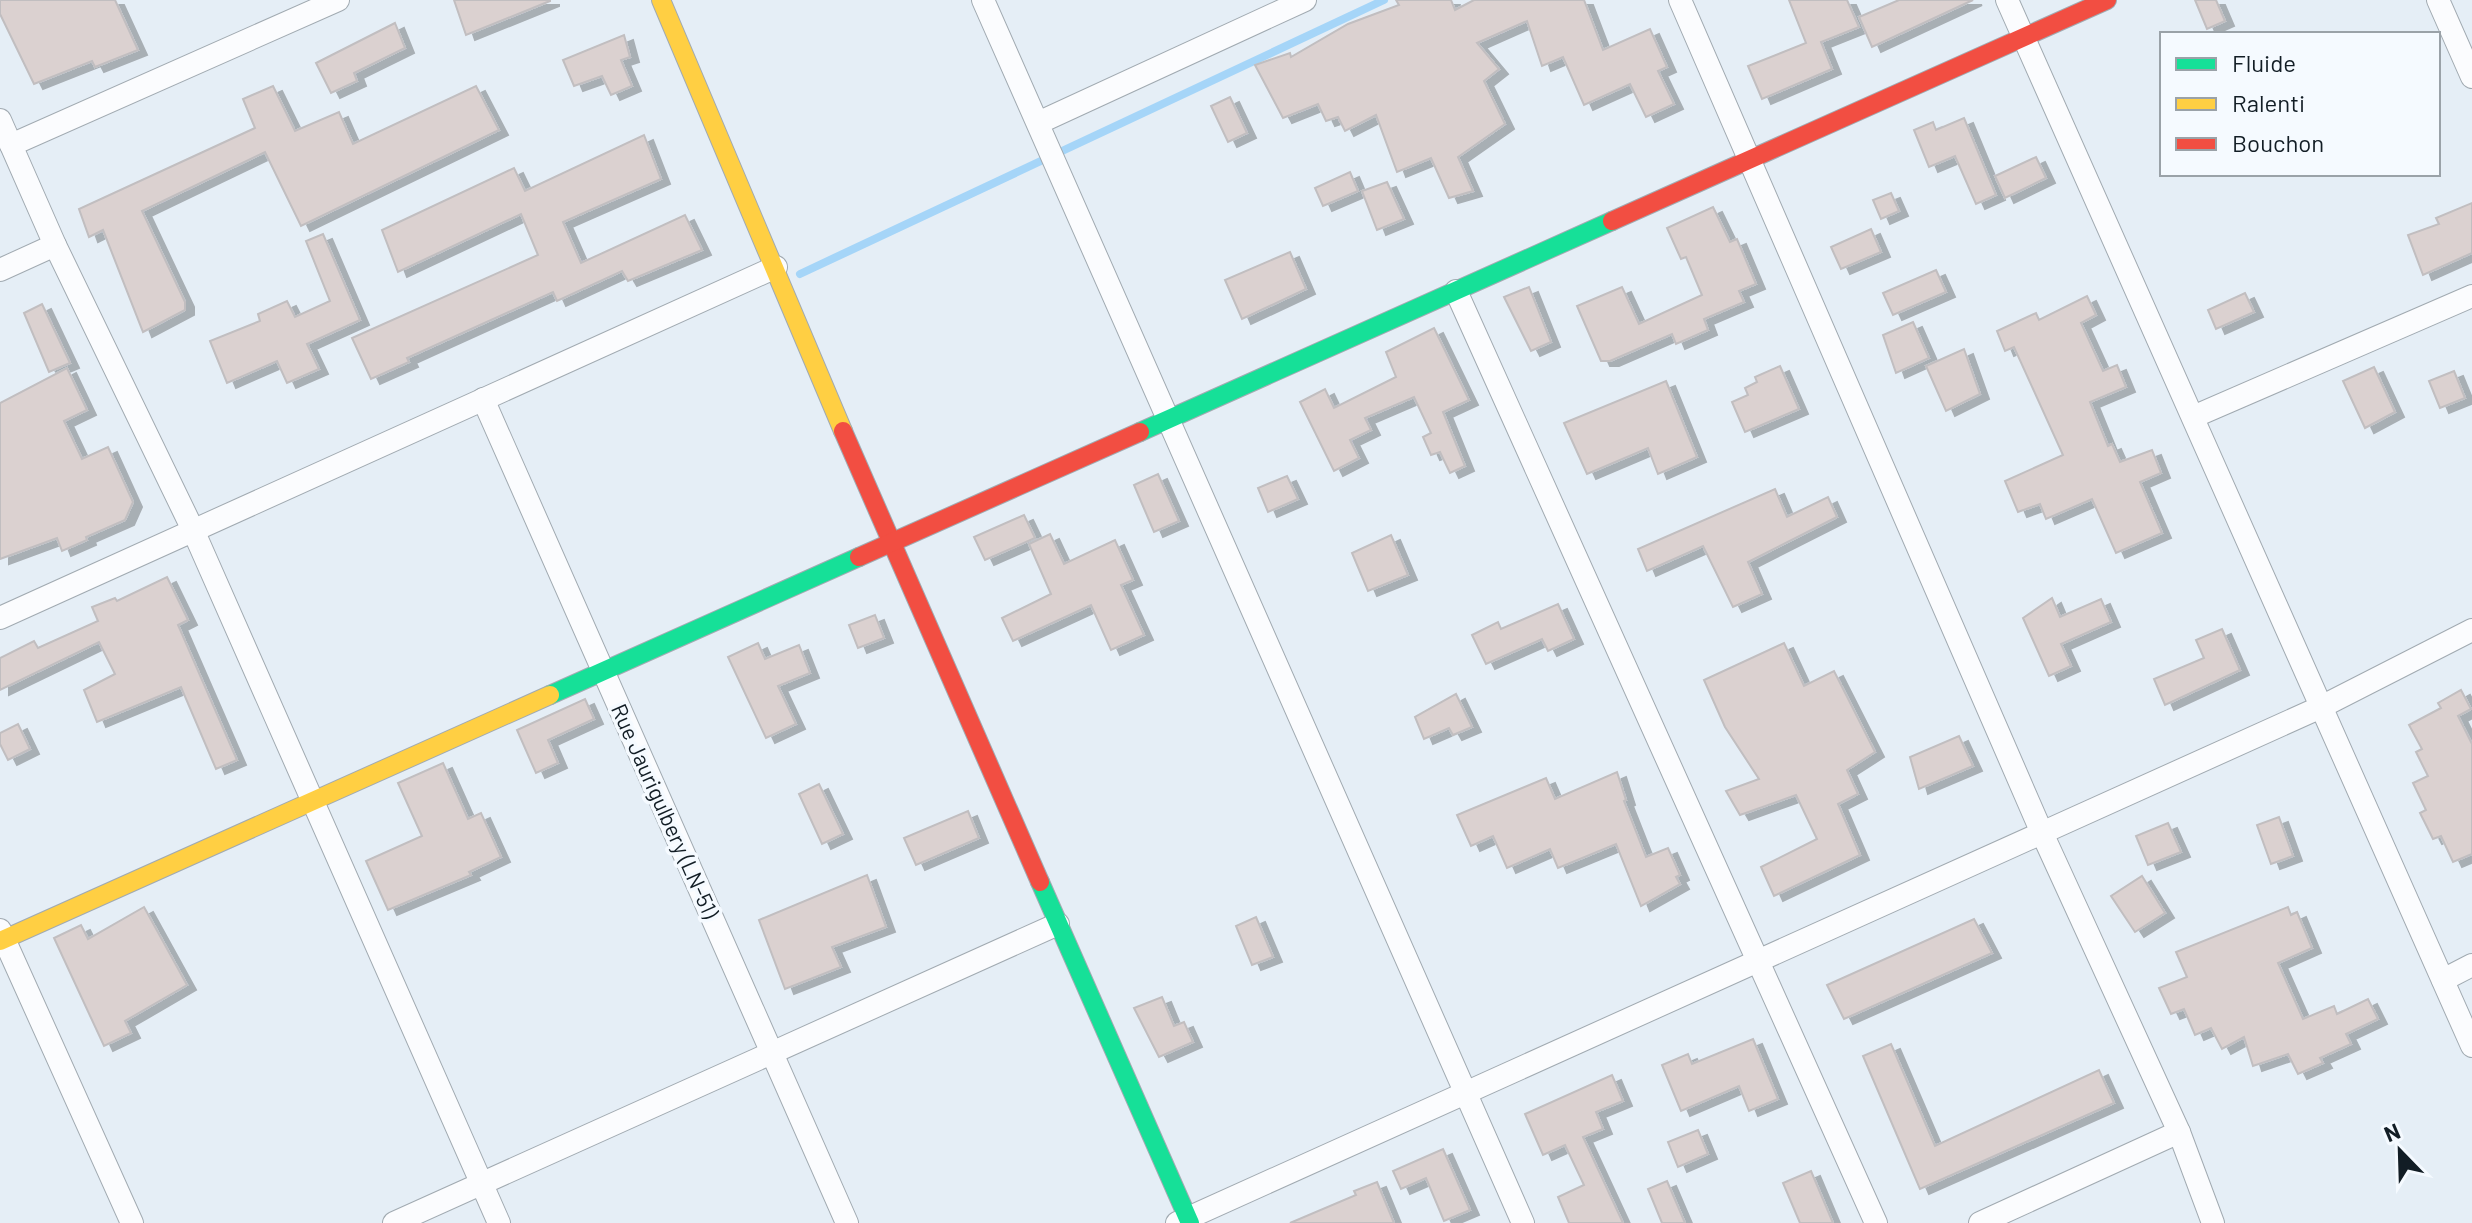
<svg xmlns="http://www.w3.org/2000/svg" width="2472" height="1223" viewBox="0 0 2472 1223" font-family="Barlow,sans-serif">
  <style>
    .lines { fill: none; stroke-linecap: round; stroke-linejoin: round }
    .stream { stroke: #a5d5f8; stroke-width: 8 }
    .building { fill: #dbd1d0; stroke: #c1bec0; stroke-width: 2; filter: url(#shadow) }
    .street-casing { stroke: #a1aab1; stroke-width: 24 }
    .fast-casing { stroke: #a1aab1; stroke-width: 20 }
    .slow-casing { stroke: #a1aab1; stroke-width: 20 }
    .jam-casing { stroke: #a1aab1; stroke-width: 20 }
    .street { stroke: #fbfcfe; stroke-width: 22 }
    .fast { stroke: #16e098; stroke-width: 18 }
    .slow { stroke: #ffcf43; stroke-width: 18 }
    .jam { stroke: #f24e42; stroke-width: 18 }
    .labels { text-anchor: middle; stroke-width: 7; stroke-linejoin: round; paint-order: stroke }
    .street-label { font-size: 22px; fill: #121d25; stroke: #f5faff }
  </style>
  <defs>
    <filter id="shadow"><feDropShadow dx="9" dy="5" stdDeviation="0" flood-color="#0004"/></filter>
  </defs>
  <rect width="100%" height="100%" fill="#e5eef6"/>
  <g class="lines">
    <!-- stream -->
    <path class="stream" d="M800,274l584,-274"/>
  </g>
  <!-- building -->
  <g class="building">
    <path d="M0,0h115l23,50 -43,17 -3,-6 -58,23 -34,-70z"/>
    <path d="M454,0h96v1l-84,34z"/>
    <path d="M1396,0h55l4,10 19,-10h110l19,50 47,-21 17,38 -9,4 16,33 -28,13 -16,-33 -46,21 -21,-48 -21,9 -15,-45 -50,22 22,26 -15,12 21,43 -47,33 15,34 -24,7 -18,-40 -34,14 -21,-57 -31,16 -7,-14 -12,4 -8,-17 -35,14 -28,-53 35,-12 1,4 57,-33 51,-19z"/>
    <path d="M1789,0h58l12,27 -38,15 11,27 -70,30 -14,-33 58,-23z"/>
    <path d="M1899,0h74l-101,47 -13,-30z"/>
    <path d="M2195,0h21l9,21 -18,8z"/>
    <path d="M395,23l10,25 -51,25 3,8 -26,12 -15,-30z"/>
    <path d="M624,35l6,22 -9,3 11,26 -21,9 -9,-19 -28,10 -11,-26z"/>
    <path d="M273,86l22,45 44,-19 14,32 123,-58 23,44 -198,96 -36,-74 -123,59 43,91v8l-42,22 -40,-102 -14,7 -10,-28 176,-81 -12,-29z"/>
    <path d="M1230,97l17,36 -19,9 -17,-36z"/>
    <path d="M1964,118l32,77 -20,9 -21,-48 -26,11 -15,-37 19,-8 3,8z"/>
    <path d="M644,135l17,44 -98,43 18,41 104,-48 17,35 -74,31 -6,-10 -65,30 -4,-9 -146,66 2,4 -38,17 -19,-41 186,-83 -17,-41 -123,58 -16,-42 132,-62 11,23z"/>
    <path d="M2036,157l10,21 -41,20 -10,-22z"/>
    <path d="M1350,172l8,19 -35,15 -8,-18z"/>
    <path d="M1387,182l17,37 -27,11 -15,-39z"/>
    <path d="M1891,193l8,18 -18,8 -8,-19z"/>
    <path d="M2472,203v50l-49,22 -15,-40 31,-11 -3,-6z"/>
    <path d="M1713,207l17,35 7,-3 19,45 -17,7 5,11 -40,17 4,11 -32,14 -4,-10 -62,27h-9l-24,-55 45,-19 17,37 63,-29 -16,-38 -5,2 -14,-31z"/>
    <path d="M1871,229l10,23 -40,17 -10,-22z"/>
    <path d="M323,234l37,86 -53,24 12,25 -32,14 -10,-22 -50,22 -17,-42 50,-20 -2,-7 29,-13 8,16 35,-16 -24,-60z"/>
    <path d="M1290,252l16,37 -64,30 -17,-39z"/>
    <path d="M1936,270l10,22 -53,23 -10,-22z"/>
    <path d="M1529,287l22,55 -20,9 -27,-54z"/>
    <path d="M2245,293l9,19 -38,17 -8,-19z"/>
    <path d="M2087,296l9,19 -15,8 22,48 14,-6 9,22 -36,15 18,44 4,-2 8,18 32,-12 9,23 -21,9 22,51 -46,20 -24,-54 -46,20 -6,-15 -22,8 -13,-31 58,-26 -49,-108 -9,4 -8,-20 39,-18 3,7z"/>
    <path d="M42,304l28,59 -21,9 -25,-59z"/>
    <path d="M1913,322l16,36 -33,15 -13,-38z"/>
    <path d="M1434,328l35,72 -26,12 22,54 -15,7 -10,-21 -9,3 -8,-18 8,-4 -17,-36 -49,21 6,12 -21,10 9,18 -25,13 -34,-69 25,-13 9,19 62,-31 -10,-25z"/>
    <path d="M1964,349l16,45 -34,17 -20,-45z"/>
    <path d="M1780,366l19,43 -54,23 -13,-30 16,-7 -3,-7 12,-6 -2,-5z"/>
    <path d="M2374,367l21,45 -30,16 -22,-47z"/>
    <path d="M67,368l20,42 -23,11 18,38 26,-12 25,55 -8,18 -39,17 1,3 -25,11 -5,-13 -57,21v-156z"/>
    <path d="M2454,371l11,27 -25,10 -11,-27z"/>
    <path d="M1666,381l31,76 -39,17 -10,-26 -61,26 -23,-51z"/>
    <path d="M1158,474l21,47 -25,11 -20,-47z"/>
    <path d="M1287,476l11,23 -30,13 -10,-24z"/>
    <path d="M1775,489l12,28 41,-20 9,20 -89,45 14,32 -29,13 -30,-61 -56,25 -9,-22z"/>
    <path d="M1024,515l11,23 -50,22 -11,-23z"/>
    <path d="M1050,534l14,30 51,-24 18,40 -12,5 23,50 -33,15 -20,-45 -78,36 -11,-23 49,-24 -22,-50z"/>
    <path d="M1391,535l17,40 -40,16 -16,-38z"/>
    <path d="M167,577l21,43 -10,5 59,135 -21,9 -35,-82 -84,35 -13,-32 31,-16 -16,-32 -99,48v-32l34,-17 4,7 60,-27 -6,-14 23,-9 2,3z"/>
    <path d="M2052,598l8,19 41,-18 10,23 -50,22 10,22 -22,10 -26,-58z"/>
    <path d="M1558,604l16,35 -26,12 -6,-12 -56,25 -14,-29 26,-13 3,7z"/>
    <path d="M875,615l9,23 -26,10 -9,-23z"/>
    <path d="M2222,629l18,41 -75,35 -11,-26 50,-21 -8,-18z"/>
    <path d="M758,643l7,16 34,-14 11,28 -32,13 18,38 -30,14 -38,-81z"/>
    <path d="M1784,643l20,43 30,-15 41,81 -28,18 11,24 -20,10 22,51 -86,41 -13,-29 56,-28 -21,-44 -56,20 -14,-24 33,-12 -34,-52 -21,-47z"/>
    <path d="M2461,690l10,19 -13,7 14,28v110l-19,8 -12,-26 -8,3 -13,-26 6,-3 -13,-27 15,-7 -12,-24 6,-3 -13,-24 32,-17 -3,-5z"/>
    <path d="M1456,694l16,33 -19,8 -4,-7 -25,11 -9,-22z"/>
    <path d="M585,699l9,20 -46,21 10,23 -22,10 -19,-43z"/>
    <path d="M18,724l12,25 -22,11 -8,-16v-11z"/>
    <path d="M1959,736l14,30 -54,23 -9,-32z"/>
    <path d="M443,763l25,56 13,-6 20,44 -32,15 2,3 -83,35 -22,-49 56,-25 -24,-53z"/>
    <path d="M1617,772l9,28 -2,1 22,56 22,-9 12,27 -4,2 4,7 -39,22 -25,-62 -58,24 -8,-19 -43,19 -14,-32 -22,10 -14,-31 89,-37 9,21z"/>
    <path d="M819,784l24,50 -21,10 -23,-50z"/>
    <path d="M968,811l11,27 -63,27 -12,-27z"/>
    <path d="M2279,817l14,39 -22,8 -14,-39z"/>
    <path d="M2168,823l13,29 -33,13 -12,-29z"/>
    <path d="M867,875l19,52 -54,20 9,20 -56,22 -26,-69z"/>
    <path d="M2142,876l23,37 -30,19 -24,-36z"/>
    <path d="M144,907l43,78 -62,36 6,12 -27,13 -50,-108 27,-13 7,14z"/>
    <path d="M2288,907l3,8 6,-3 15,36 -34,15 25,56 31,-13 3,8 31,-15 10,20 -32,15 5,10 -31,14 3,5 -25,11 -10,-20 -35,12 -9,-29 -22,12 -11,-21 -16,7 -11,-26 -13,5 -12,-26 28,-11 -11,-25z"/>
    <path d="M1256,917l17,40 -21,8 -16,-39z"/>
    <path d="M1974,919l18,34 -148,66 -17,-34z"/>
    <path d="M1162,997l12,29 10,-4 9,20 -34,15 -25,-49z"/>
    <path d="M1753,1039l25,60 -29,12 -10,-25 -58,25 -19,-46 26,-11 4,10z"/>
    <path d="M1891,1044l44,102 164,-76 15,33 -194,86 -57,-133z"/>
    <path d="M1612,1075l11,26 -27,11 7,17 -20,8 40,86h-54l-11,-26 26,-12 -19,-40 -22,10 -18,-41z"/>
    <path d="M1698,1130l10,24 -30,13 -10,-25z"/>
    <path d="M1443,1149l27,61 -26,11 -18,-43 -25,11 -8,-18z"/>
    <path d="M1811,1171l22,52h-33l-17,-40z"/>
    <path d="M1667,1181l18,42h-23l-14,-34z"/>
    <path d="M1377,1182l17,41h-104l66,-28 -2,-4z"/>
  </g>
  <g class="lines">
    <defs>
      <g id="street">
        <path d="M983,0l540,1223"/>
        <path d="M1680,0l362,833 137,299 34,91"/>
        <path d="M2007,0l465,1046"/>
        <path d="M2438,0l34,77"/>
        <path d="M0,120l55,125 138,285 306,693"/>
        <path d="M1038,123l267,-123"/>
        <path d="M11,145l327,-145"/>
        <path d="M0,270l55,-25"/>
        <path d="M1456,291l420,932"/>
        <path d="M483,399l364,824"/>
        <path d="M2193,417l279,-121"/>
        <path d="M0,618l776,-351"/>
        <path d="M0,930l132,293"/>
        <path d="M2443,980l29,-15"/>
        <path d="M394,1223l664,-299"/>
        <path d="M1177,1223l1144,-516 151,-77"/>
        <path d="M1980,1223l199,-91"/>
      </g>
      <g id="fast">
        <path d="M1140,432l472,-211"/>
        <path d="M550,695l309,-138"/>
        <path d="M1040,882l150,341"/>
      </g>
      <g id="slow">
        <path d="M661,0l182,431"/>
        <path d="M0,941l550,-246"/>
      </g>
      <g id="jam">
        <path d="M1612,221l495,-221"/>
        <path d="M843,431l197,451"/>
        <path d="M859,557l281,-125"/>
      </g>
    </defs>
    <!-- street casing -->
    <use href="#street" class="street-casing"/>
    <!-- fast casing -->
    <use href="#fast" class="fast-casing"/>
    <!-- slow casing -->
    <use href="#slow" class="slow-casing"/>
    <!-- jam casing -->
    <use href="#jam" class="jam-casing"/>
    <!-- street -->
    <use href="#street" class="street"/>
    <!-- fast -->
    <use href="#fast" class="fast"/>
    <!-- slow -->
    <use href="#slow" class="slow"/>
    <!-- jam -->
    <use href="#jam" class="jam"/>
  </g>
  <g class="labels">
    <!-- street labels -->
    <g class="street-label">
      <text transform="translate(665 811) rotate(66)" y="8">Rue Jaurigulbery (LN-51)</text>
    </g>
  </g>
  <!-- legend -->
  <rect x="2160" y="32" width="280" height="144" fill="#f5faff" stroke="#9aa2a8" stroke-width="2"/>
  <rect x="2176" y="58" width="40" height="12" fill="#16e098" stroke="#9aa2a8" stroke-width="2"/>
  <text x="2232" y="72" font-size="24" fill="#121d25">Fluide</text>
  <rect x="2176" y="98" width="40" height="12" fill="#ffcf43" stroke="#9aa2a8" stroke-width="2"/>
  <text x="2232" y="112" font-size="24" fill="#121d25">Ralenti</text>
  <rect x="2176" y="138" width="40" height="12" fill="#f24e42" stroke="#9aa2a8" stroke-width="2"/>
  <text x="2232" y="152" font-size="24" fill="#121d25">Bouchon</text>
  <!-- north arrow -->
  <g transform="translate(2400 1151) rotate(337)" stroke="#f5faff" stroke-width="6" paint-order="stroke">
  <path d="M0-6L14 30L0 20L-14 30Z" fill="#121d25"/>
  <text y="-12" font-size="22" font-weight="bold" text-anchor="middle" fill="#121d25">N</text>
  </g>
</svg>
